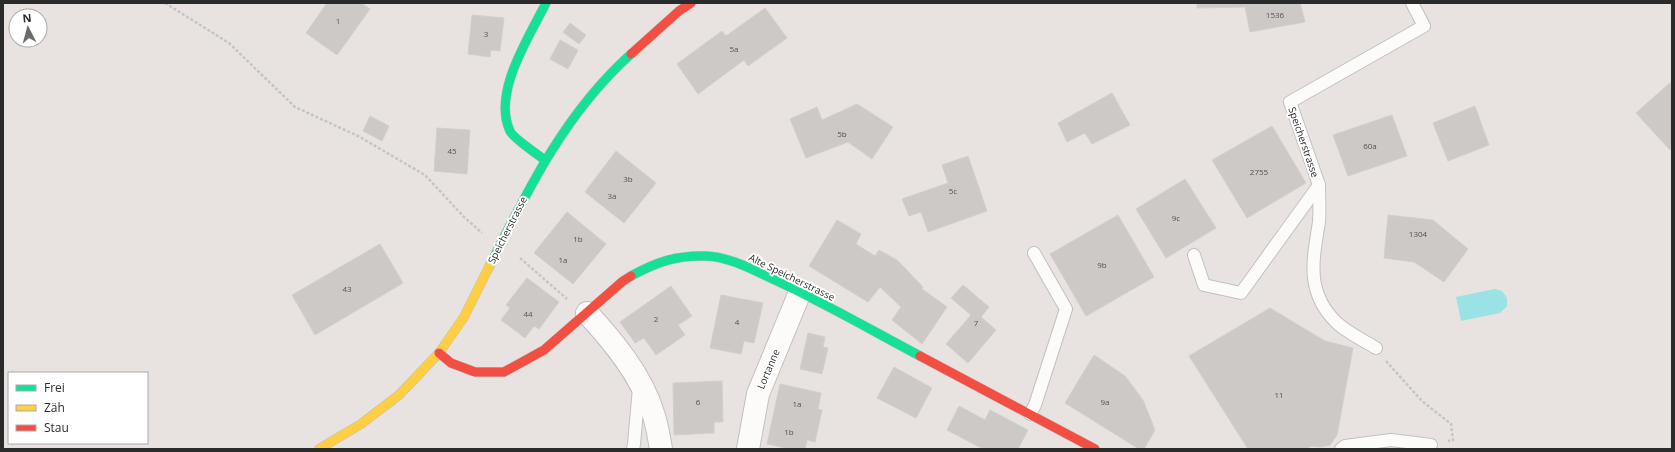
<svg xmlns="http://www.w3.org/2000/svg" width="1675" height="452" viewBox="0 0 1675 452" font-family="'Open Sans',sans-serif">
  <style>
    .water { fill: #9ae2e3 }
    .building { fill: #cdc9c7; stroke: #d3cfcc }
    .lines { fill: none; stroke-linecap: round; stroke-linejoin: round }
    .lane-casing { stroke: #c2c1c1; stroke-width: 14 }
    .street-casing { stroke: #c2c1c1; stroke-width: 24 }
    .fast-casing { stroke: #c2c1c1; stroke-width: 10 }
    .slow-casing { stroke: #c2c1c1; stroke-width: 10 }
    .jam-casing { stroke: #c2c1c1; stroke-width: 10 }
    .path { stroke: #c6c5c5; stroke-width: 2.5; stroke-dasharray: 3 2; stroke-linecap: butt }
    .lane { stroke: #fcfbfa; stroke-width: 12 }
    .street { stroke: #fcfbfa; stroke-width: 22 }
    .fast { stroke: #16e098; stroke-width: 9 }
    .slow { stroke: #ffcf43; stroke-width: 9 }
    .jam { stroke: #f24e42; stroke-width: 9 }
    .labels { text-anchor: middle; stroke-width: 4; stroke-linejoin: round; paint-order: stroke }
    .number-label { font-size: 8px; fill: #545453 }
    .street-label { font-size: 10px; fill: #2a2a2a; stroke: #fff }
  </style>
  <rect width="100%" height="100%" fill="#e8e3e0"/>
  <!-- water -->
  <path class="water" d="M1495,289l7,2 5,7v8l-7,7 -39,8 -5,-24z"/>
  <!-- building -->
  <g class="building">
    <path d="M327,3h34l9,6 -33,46 -31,-22z"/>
    <path d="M1197,3h103l5,19 -55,10 -5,-25 -48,1z"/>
    <path d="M765,8l22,30 -39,28 -4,-6 -46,34 -21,-30 45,-33 4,5z"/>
    <path d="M472,15l32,3 -4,33 -9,-1 -1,7 -22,-3z"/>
    <path d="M570,23l16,12 -7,9 -16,-12z"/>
    <path d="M560,40l18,10 -10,19 -18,-10z"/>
    <path d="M1672,81v67l-2,2 -34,-37z"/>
    <path d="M1112,93l18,32 -38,19 -7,-11 -18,9 -9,-19z"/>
    <path d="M857,104l36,23 -21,32 -24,-17 -42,16 -16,-39 27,-12 5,13z"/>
    <path d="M1475,106l14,39 -41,16 -15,-38z"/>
    <path d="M1392,115l15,41 -59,20 -15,-41z"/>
    <path d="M370,116l19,10 -7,15 -19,-10z"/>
    <path d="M1272,126l34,57 -59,35 -35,-58z"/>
    <path d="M437,128l33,2 -3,44 -33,-3z"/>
    <path d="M616,151l40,32 -32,40 -39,-31z"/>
    <path d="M968,156l19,55 -59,21 -7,-20 -12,4 -7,-17 46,-16 -6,-18z"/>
    <path d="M1185,179l31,49 -50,30 -30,-49z"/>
    <path d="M567,212l39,32 -33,40 -39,-31z"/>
    <path d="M1118,215l36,62 -68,39 -36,-62z"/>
    <path d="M1388,215l45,5 35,29 -24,33 -30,-20 -30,-4z"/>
    <path d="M837,220l24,14 -5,10 19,12 4,-6 18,10 26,27 -1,2 25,18 -25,37 -30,-24 9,-13 -21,-20 -12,15 -59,-36z"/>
    <path d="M380,244l23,39 -88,52 -23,-40z"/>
    <path d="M527,278l32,24 -20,27 -5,-3 -9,12 -24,-18 9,-12 -4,-3z"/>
    <path d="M963,285l26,22 -8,10 15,13 -28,33 -22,-19 25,-29 -20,-17z"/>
    <path d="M671,286l21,30 -14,9 7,10 -29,20 -12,-17 -9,5 -15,-21z"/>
    <path d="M721,295l42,8 -9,40 -10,-2 -3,13 -31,-6z"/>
    <path d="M1270,308l55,33 28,7 -16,87 -7,10 -10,2 -8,-1 -6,3h-58l-59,-93z"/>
    <path d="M808,333l17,4 -2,10 5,1 -6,26 -22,-5z"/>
    <path d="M1094,355l31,21 18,24 12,30 -11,19h-5l-74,-46z"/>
    <path d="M894,367l38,21 -16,30 -39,-20z"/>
    <path d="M722,381l1,41h-9v11l-40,2 -1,-52z"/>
    <path d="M780,384l41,9 -3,16 4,1 -7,32 -8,-2 -2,9h-14l-24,-5z"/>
    <path d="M959,406l26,14 5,-10 38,20 -10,19h-35l-36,-19z"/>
  </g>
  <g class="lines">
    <defs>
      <g id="lane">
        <path d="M1319,185c0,12 1,25 0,37 -6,38 -14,70 18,101 11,10 26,17 39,25"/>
        <path d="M1194,255l10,30 37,8 78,-108 -29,-83 134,-76 -12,-23"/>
        <path d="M1030,414l5,-9 31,-96 -32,-56"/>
        <path d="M633,449l1,-5 5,-56"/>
        <path d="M1341,449l4,-3 46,-6 40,5"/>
      </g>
      <g id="street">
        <path d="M587,313c26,28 55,63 66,100 4,11 6,24 8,36"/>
        <path d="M748,449l10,-55 42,-102"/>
      </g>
      <g id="fast">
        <path d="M545,160c-7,-5 -33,-23 -35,-29 -18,-38 19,-94 36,-128"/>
        <path d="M490,265c38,-76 76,-153 141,-211"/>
        <path d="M631,276c26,-14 45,-21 75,-20 25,1 49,15 71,25 49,23 96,50 143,75"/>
      </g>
      <path id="slow" d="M319,449l42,-25 38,-29 40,-42 25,-36 26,-52"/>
      <g id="jam">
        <path d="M631,54l48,-43 12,-8"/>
        <path d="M439,353l12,10 24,9h29l40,-22 79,-69 8,-5"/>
        <path d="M920,356l175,93"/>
      </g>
    </defs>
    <!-- lane casing -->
    <use href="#lane" class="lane-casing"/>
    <!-- street casing -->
    <use href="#street" class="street-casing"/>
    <!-- fast casing -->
    <use href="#fast" class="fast-casing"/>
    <!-- slow casing -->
    <use href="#slow" class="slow-casing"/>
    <!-- jam casing -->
    <use href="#jam" class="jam-casing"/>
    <!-- path -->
    <g class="path">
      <path d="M165,3l64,40 66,64 63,29 67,39 38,41 19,17"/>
      <path d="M520,258l47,41"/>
      <path d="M1386,361l36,40 29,23 2,16 -5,1"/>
    </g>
    <!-- lane -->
    <use href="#lane" class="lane"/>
    <!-- street -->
    <use href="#street" class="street"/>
    <!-- fast -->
    <use href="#fast" class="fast"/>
    <!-- slow -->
    <use href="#slow" class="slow"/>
    <!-- jam -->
    <use href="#jam" class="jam"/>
  </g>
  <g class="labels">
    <!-- number labels -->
    <g class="number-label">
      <text x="1275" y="18">1536</text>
      <text x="338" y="24">1</text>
      <text x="486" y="37">3</text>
      <text x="734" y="52">5a</text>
      <text x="842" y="137">5b</text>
      <text x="1370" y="149">60a</text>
      <text x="452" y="154">45</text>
      <text x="1259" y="175">2755</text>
      <text x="628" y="182">3b</text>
      <text x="953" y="194">5c</text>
      <text x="612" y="199">3a</text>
      <text x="1176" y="221">9c</text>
      <text x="1418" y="237">1304</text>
      <text x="578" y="242">1b</text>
      <text x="563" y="263">1a</text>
      <text x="1102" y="268">9b</text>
      <text x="347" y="292">43</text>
      <text x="528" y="317">44</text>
      <text x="656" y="322">2</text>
      <text x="737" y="325">4</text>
      <text x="976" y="326">7</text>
      <text x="1279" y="398">11</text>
      <text x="698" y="405">6</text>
      <text x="1105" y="405">9a</text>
      <text x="797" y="407">1a</text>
      <text x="789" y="435">1b</text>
    </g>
    <!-- street labels -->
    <g class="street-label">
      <text transform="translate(1304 142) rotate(71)" y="4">Speicherstrasse</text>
      <text transform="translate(507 230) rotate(-63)" y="4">Speicherstrasse</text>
      <text transform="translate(792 277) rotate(26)" y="4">Alte Speicherstrasse</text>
      <text transform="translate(768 369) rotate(-67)" y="4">Lortanne</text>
    </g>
  </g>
  <!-- border -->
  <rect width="1675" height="452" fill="none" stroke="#2a2a2a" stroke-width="8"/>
  <!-- legend -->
  <rect x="8" y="372" width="140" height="72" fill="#ffffff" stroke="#aaaaaa"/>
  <rect x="16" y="385" width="20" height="6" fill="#16e098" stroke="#aaaaaa"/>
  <text x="44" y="392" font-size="12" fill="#2a2a2a">Frei</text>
  <rect x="16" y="405" width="20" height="6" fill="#ffcf43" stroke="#aaaaaa"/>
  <text x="44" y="412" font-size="12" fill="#2a2a2a">Zäh</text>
  <rect x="16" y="425" width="20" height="6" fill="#f24e42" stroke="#aaaaaa"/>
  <text x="44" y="432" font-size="12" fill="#2a2a2a">Stau</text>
  <!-- north arrow -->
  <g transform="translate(28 28) rotate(354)"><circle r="19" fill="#ffffff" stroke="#aaaaaa"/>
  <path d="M0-3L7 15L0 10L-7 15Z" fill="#6c6b6a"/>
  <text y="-6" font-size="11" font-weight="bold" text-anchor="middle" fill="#2a2a2a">N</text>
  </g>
</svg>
